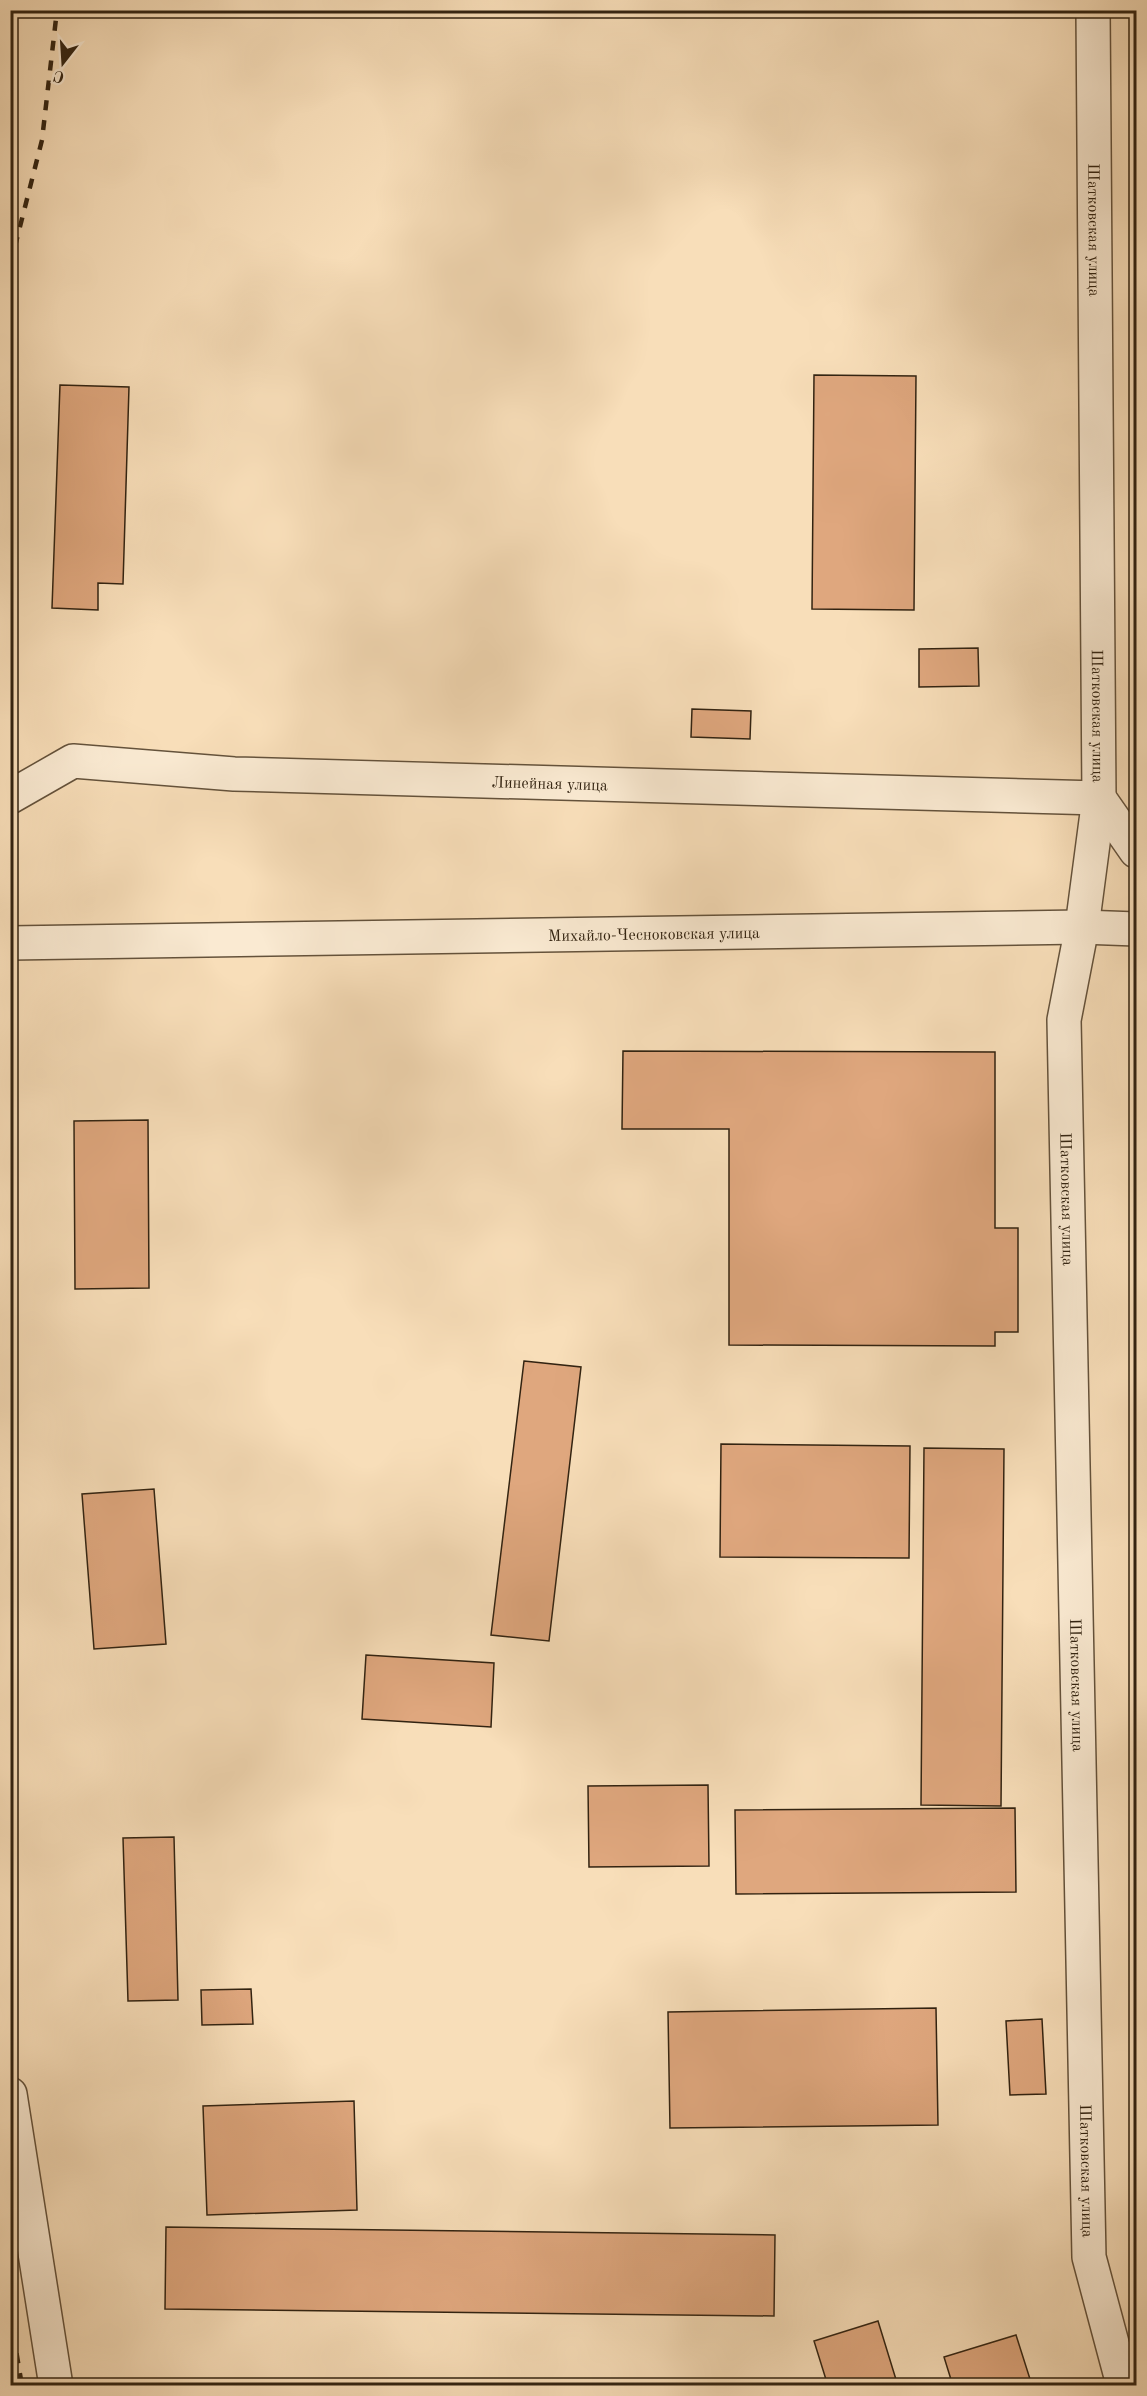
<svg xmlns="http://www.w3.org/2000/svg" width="1147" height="2396" viewBox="0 0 1147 2396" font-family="'Old Standard TT',serif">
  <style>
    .building { fill: #dfa77e; stroke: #322311; stroke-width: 1.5 }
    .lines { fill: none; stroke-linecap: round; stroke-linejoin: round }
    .minor-casing { stroke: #64523b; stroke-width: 36 }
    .minor { stroke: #faead2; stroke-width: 33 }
    .rail { stroke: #322311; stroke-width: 4.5; stroke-dasharray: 10 10; stroke-linecap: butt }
    .labels { text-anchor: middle; stroke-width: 4.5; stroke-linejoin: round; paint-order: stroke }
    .street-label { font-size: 16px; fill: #322311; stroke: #faead2 }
  </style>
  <rect width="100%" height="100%" fill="#f8deb9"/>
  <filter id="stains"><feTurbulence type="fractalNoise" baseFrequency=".00333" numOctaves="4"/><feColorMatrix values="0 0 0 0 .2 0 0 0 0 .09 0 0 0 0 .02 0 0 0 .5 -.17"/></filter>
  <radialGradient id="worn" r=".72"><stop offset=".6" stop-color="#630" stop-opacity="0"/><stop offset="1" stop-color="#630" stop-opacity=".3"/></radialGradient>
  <!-- building -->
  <g class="building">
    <path d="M814,375l102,1 -2,234 -102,-1z"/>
    <path d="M60,385l69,2 -6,197 -25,-1v27l-46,-2z"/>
    <path d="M978,648l1,38 -60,1v-38z"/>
    <path d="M692,709l59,2 -1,28 -59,-2z"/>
    <path d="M623,1051l372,1v176h23v104h-23v14l-266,-1v-216h-107z"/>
    <path d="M148,1120l1,168 -74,1 -1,-168z"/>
    <path d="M524,1361l57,6 -32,274 -58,-6z"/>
    <path d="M721,1444l189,2 -1,112 -189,-1z"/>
    <path d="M924,1448l80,1 -3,357 -80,-1z"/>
    <path d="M154,1489l12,155 -72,5 -12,-155z"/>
    <path d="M366,1655l128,8 -3,64 -129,-8z"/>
    <path d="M708,1785l1,81 -120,1 -1,-81z"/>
    <path d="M1015,1808l1,84 -280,2 -1,-84z"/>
    <path d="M174,1837l4,163 -50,1 -5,-163z"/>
    <path d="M251,1989l2,35 -51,1 -1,-35z"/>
    <path d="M936,2008l2,117 -268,3 -2,-116z"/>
    <path d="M1042,2019l4,75 -36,1 -4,-74z"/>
    <path d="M354,2101l3,109 -150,5 -4,-109z"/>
    <path d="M166,2227l609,8 -1,81 -609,-7z"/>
    <path d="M878,2321l20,65h-70l-14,-45z"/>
    <path d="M1016,2335l14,44 -22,7h-55l-9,-29z"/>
  </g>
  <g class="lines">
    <defs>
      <g id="minor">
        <path id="s1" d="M1093,10l6,788 -17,129 -18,93 25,1237 31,116 9,13"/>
        <path id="s2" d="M10,797l63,-36 161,13 865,24 37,53"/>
        <path id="s3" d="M10,943l1072,-16 54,2"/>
        <path d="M10,2094l46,292"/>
      </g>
    </defs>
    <!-- minor casing -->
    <use href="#minor" class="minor-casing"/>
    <!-- minor -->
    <use href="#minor" class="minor"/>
    <!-- rail -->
    <g class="rail">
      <path d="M10,266l32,-126 15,-130"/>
      <path d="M10,2314l12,72"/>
    </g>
  </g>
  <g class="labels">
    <!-- street labels -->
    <g class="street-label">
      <text dy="6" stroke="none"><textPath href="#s1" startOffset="220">Шатковская улица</textPath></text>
      <text dy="6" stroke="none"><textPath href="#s1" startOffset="706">Шатковская улица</textPath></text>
      <text dy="6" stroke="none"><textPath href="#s2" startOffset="550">Линейная улица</textPath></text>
      <text dy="6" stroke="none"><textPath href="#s3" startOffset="644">Михайло-Чесноковская улица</textPath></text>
      <text dy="6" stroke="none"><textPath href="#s1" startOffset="1192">Шатковская улица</textPath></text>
      <text dy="6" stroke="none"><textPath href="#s1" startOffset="1678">Шатковская улица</textPath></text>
      <text dy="6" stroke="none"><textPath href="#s1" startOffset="2164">Шатковская улица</textPath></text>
    </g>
  </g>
  <!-- margin -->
  <rect width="1147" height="2396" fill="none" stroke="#f8deb9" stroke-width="36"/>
  <rect x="12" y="12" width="1123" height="2372" fill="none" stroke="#322311" stroke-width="3"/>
  <rect x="18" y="18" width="1111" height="2360" fill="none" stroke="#322311" stroke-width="1.5"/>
  <!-- north arrow -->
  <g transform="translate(63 63) rotate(197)" stroke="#faead2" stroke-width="4.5" paint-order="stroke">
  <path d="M0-4.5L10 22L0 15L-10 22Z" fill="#322311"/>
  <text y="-9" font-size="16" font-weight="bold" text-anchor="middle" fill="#322311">С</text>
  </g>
  <rect width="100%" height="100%" filter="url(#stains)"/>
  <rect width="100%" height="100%" fill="url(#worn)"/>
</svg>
